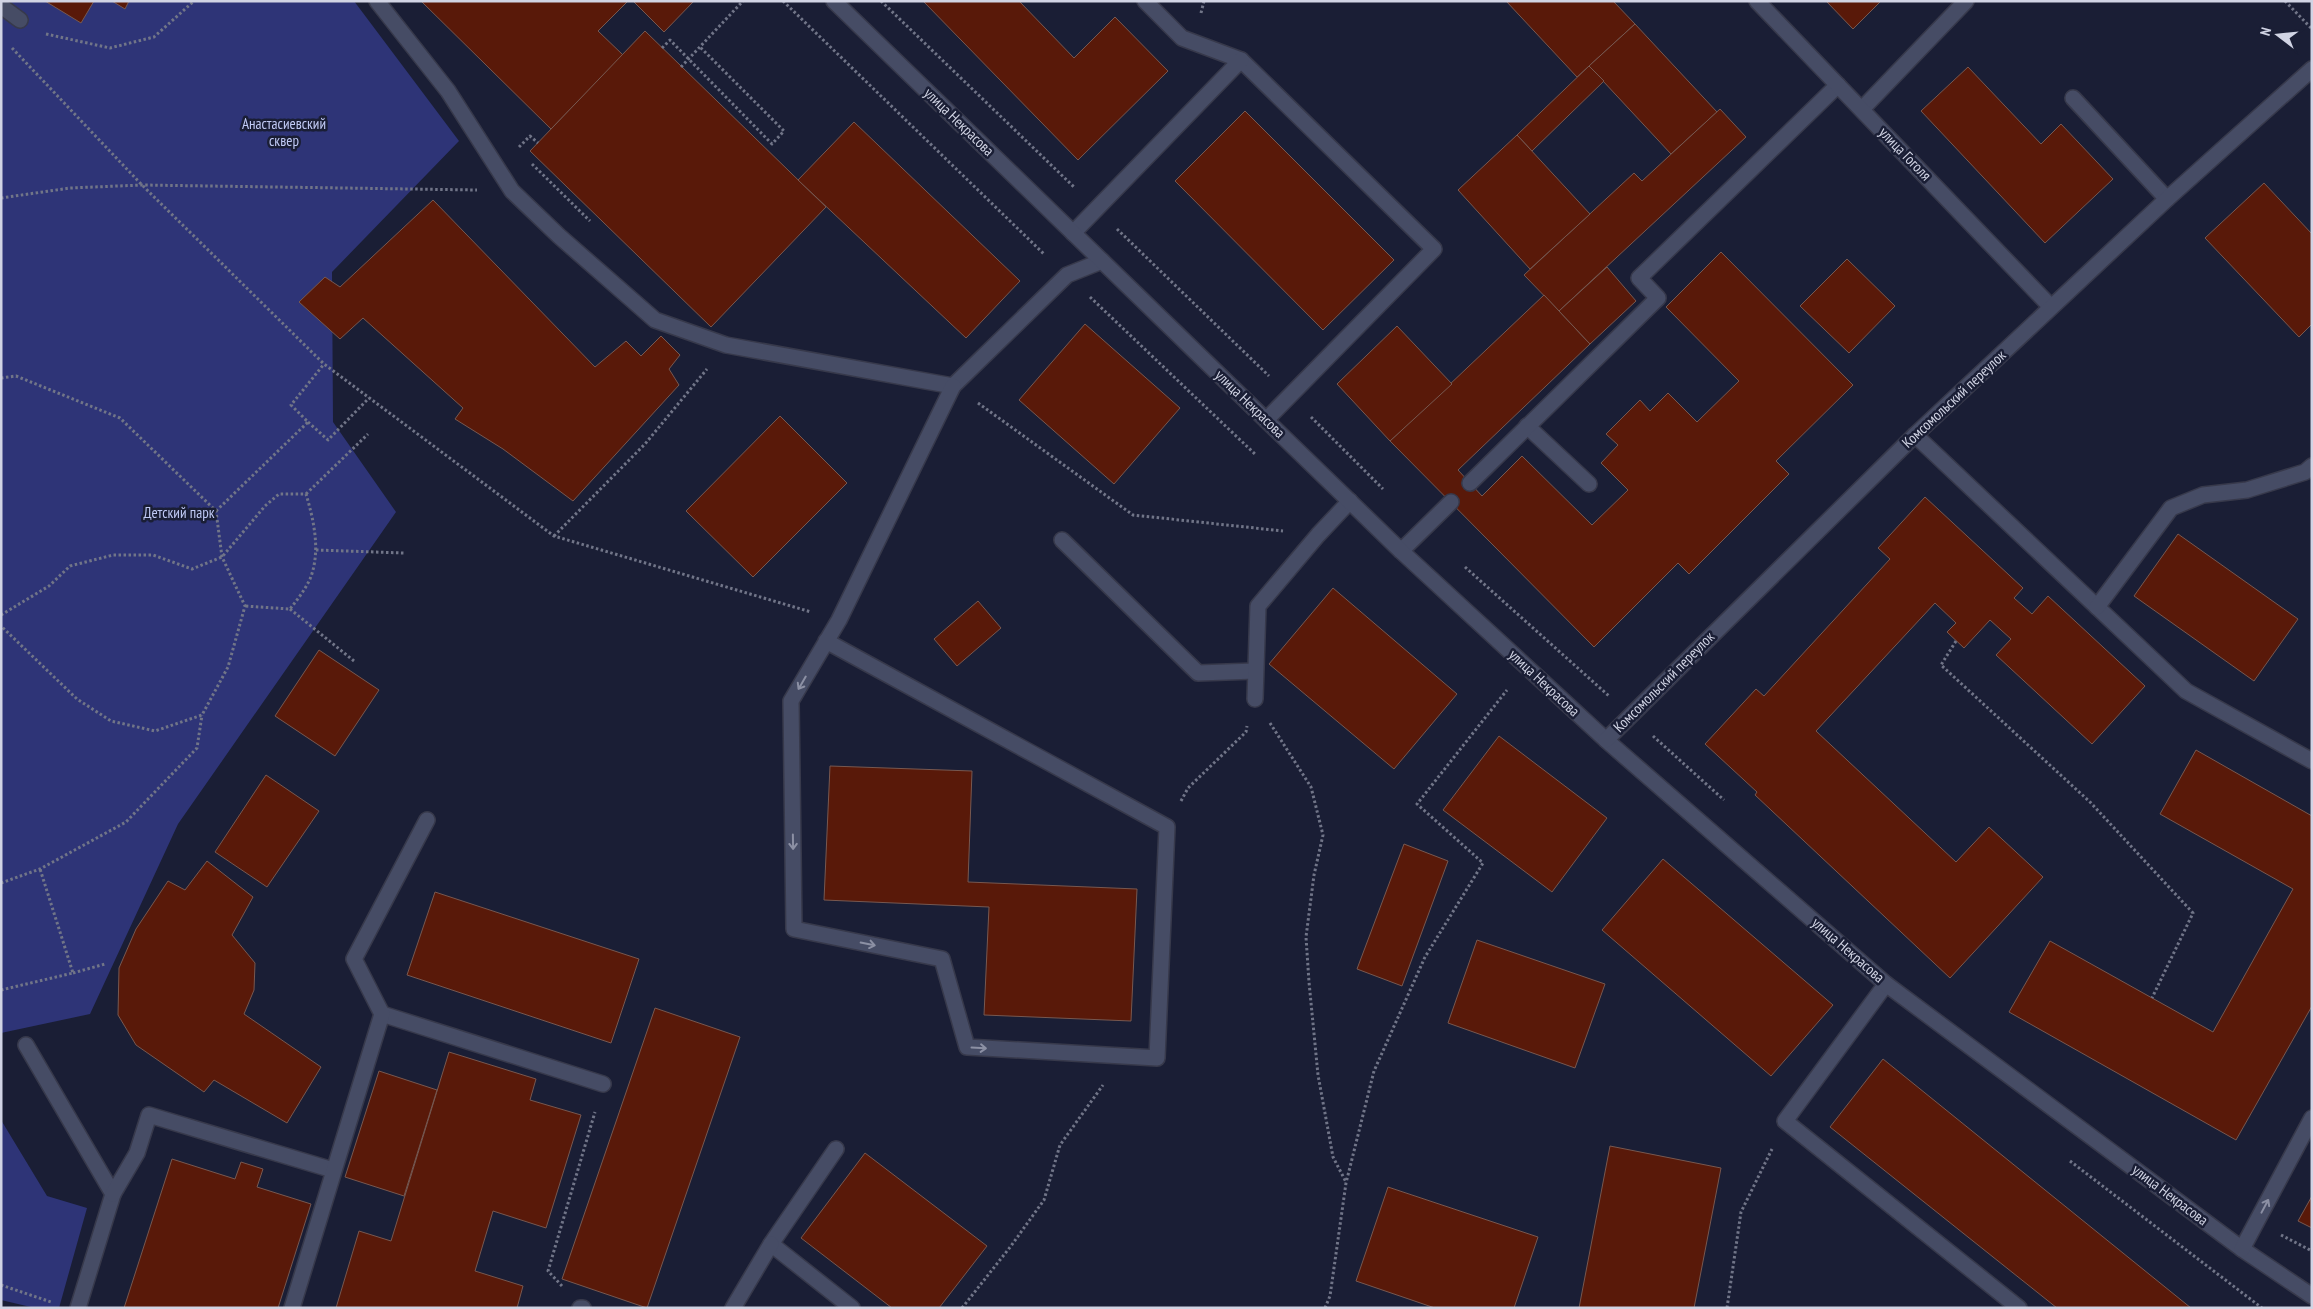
<svg xmlns="http://www.w3.org/2000/svg" width="2313" height="1309" viewBox="0 0 2313 1309" font-family="'PT Sans Narrow',sans-serif">
  <style>
    .green { fill: #2e3477 }
    .building { fill: #591909; stroke: #775850 }
    .lines { fill: none; stroke-linecap: round; stroke-linejoin: round }
    .lane-casing { stroke: #37394b; stroke-width: 18 }
    .street-casing { stroke: #37394b; stroke-width: 18 }
    .path { stroke: #717588; stroke-width: 3; stroke-dasharray: 2.5 2.5; stroke-linecap: butt }
    .lane { stroke: #464c65; stroke-width: 15 }
    .street { stroke: #464c65; stroke-width: 15 }
    .oneway { stroke: #8c90a4 }
    .labels { text-anchor: middle; stroke-width: 5; stroke-linejoin: round; paint-order: stroke }
    .street-label { font-size: 15px; fill: #d1d4e4; stroke: #1a1e35 }
    .park-label { font-size: 15px; fill: #c0caf5; stroke: #1a1e35 }
  </style>
  <rect width="100%" height="100%" fill="#1a1e35"/>
  <!-- green -->
  <g class="green">
    <path d="M1,1h353l105,140 -127,131 1,150 63,90 -218,312 -88,190 -89,19z"/>
    <path d="M1,1120l46,76 40,12 -28,100h-24l-34,-8z"/>
  </g>
  <!-- building -->
  <g class="building">
    <path d="M45,1h49l-13,22z"/>
    <path d="M112,1h17l-4,8z"/>
    <path d="M421,1h207l-30,30 25,24 -72,74z"/>
    <path d="M633,1h61l-30,31z"/>
    <path d="M923,1h96l55,57 41,-41 53,54 -90,89z"/>
    <path d="M1506,1h107l22,23 -58,53z"/>
    <path d="M1826,1h55l-28,28z"/>
    <path d="M1635,24l82,88 -46,42 -82,-88z"/>
    <path d="M645,31l181,176 -115,120 -181,-176z"/>
    <path d="M1589,66l15,15 -72,70 -15,-16z"/>
    <path d="M1968,67l73,77 20,-20 52,55 -68,64 -124,-132z"/>
    <path d="M1720,109l26,28 -187,174 -35,-36 110,-102 8,8z"/>
    <path d="M1245,111l149,149 -71,70 -148,-149z"/>
    <path d="M854,122l166,159 -54,57 -168,-158z"/>
    <path d="M1517,135l73,79 -60,55 -72,-79z"/>
    <path d="M2264,183l48,51v90l-13,13 -94,-99z"/>
    <path d="M433,200l162,167 31,-26 15,15 20,-20 19,19 -11,14 10,16 -106,116 -70,-52 -48,-30 8,-11 -100,-90 -23,21 -41,-37 26,-25 15,10z"/>
    <path d="M1721,252l132,133 -77,76 13,13 -100,100 -11,-11 -84,84 -204,-206 154,-146 46,49 -132,126 24,26 40,-40 70,69 36,-35 -27,-27 17,-18 -12,-11 34,-34 10,11 18,-18 29,29 42,-41 -73,-74z"/>
    <path d="M1847,259l48,47 -46,47 -49,-47z"/>
    <path d="M1607,267l29,34 -46,43 -31,-33z"/>
    <path d="M1085,324l95,84 -66,76 -95,-84z"/>
    <path d="M1397,326l55,58 -62,57 -53,-57z"/>
    <path d="M780,416l67,67 -94,94 -67,-66z"/>
    <path d="M1925,497l98,91 -9,10 18,16 16,-18 97,90 -53,58 -96,-89 15,-16 -21,-19 -26,28 -17,-16 9,-9 -21,-20 -119,128 140,131 33,-35 54,50 -93,101 -195,-183 2,-3 -52,-48 51,-55 8,7 126,-137 -12,-11z"/>
    <path d="M2178,534l120,85 -44,62 -120,-85z"/>
    <path d="M1333,588l124,106 -63,75 -125,-105z"/>
    <path d="M978,601l23,27 -44,38 -23,-27z"/>
    <path d="M319,650l60,40 -44,66 -60,-40z"/>
    <path d="M1499,736l108,82 -55,74 -109,-82z"/>
    <path d="M2196,750l116,66v190l-76,134 -227,-128 41,-71 163,91 80,-143 -133,-75z"/>
    <path d="M830,766l142,5 -4,111 169,7 -6,132 -147,-6 5,-108 -165,-7z"/>
    <path d="M266,775l53,36 -52,76 -52,-35z"/>
    <path d="M1404,844l44,17 -46,125 -45,-17z"/>
    <path d="M1663,859l170,146 -62,71 -169,-146z"/>
    <path d="M207,861l46,36 -21,38 23,28 -1,27 -10,24 77,53 -34,56 -73,-43 -10,12 -68,-47 -18,-30 1,-47 17,-39 32,-48 17,9z"/>
    <path d="M435,892l204,67 -28,84 -204,-68z"/>
    <path d="M1477,940l128,44 -30,84 -127,-45z"/>
    <path d="M655,1008l85,29 -93,271 -85,-29z"/>
    <path d="M449,1052l87,27 -6,21 51,15 -35,113 -53,-17 -18,60 48,15 -6,22h-181l23,-77 32,10z"/>
    <path d="M1883,1059l308,249h-134l-227,-181z"/>
    <path d="M379,1071l58,19 -33,106 -59,-19z"/>
    <path d="M1610,1146l111,22 -27,140h-115z"/>
    <path d="M865,1153l122,93 -48,62h-47l-91,-70z"/>
    <path d="M172,1159l63,20 6,-17 22,7 -6,18 54,17 -33,104h-154z"/>
    <path d="M1388,1187l150,50 -24,71h-79l-79,-27z"/>
    <path d="M2312,1196v32l-14,-7z"/>
  </g>
  <g class="lines">
    <defs>
      <g id="lane">
        <path d="M377,1l71,90 64,100 47,45 96,84 71,25 227,41 114,-111 35,-14"/>
        <path d="M1145,1l37,37 59,22 193,189 -168,171"/>
        <path d="M1,6l19,14"/>
        <path d="M2073,98l94,101"/>
        <path d="M1862,109l104,-108"/>
        <path d="M1073,233l168,-173"/>
        <path d="M1527,426l62,58"/>
        <path d="M1915,435l271,256 126,70"/>
        <path d="M1470,483l188,-185 -19,-20 199,-193"/>
        <path d="M1062,540l136,133 57,-2"/>
        <path d="M1401,551l50,-49"/>
        <path d="M2097,607l74,-99 32,-13 44,-5 58,-18 7,-6"/>
        <path d="M826,641l341,186 -10,231 -190,-11 -25,-88 -148,-30 -3,-228 48,-81 114,-234"/>
        <path d="M1255,699l3,-93 60,-71 32,-34"/>
        <path d="M1886,984l-101,137 234,187"/>
        <path d="M382,1014l221,70"/>
        <path d="M26,1045l87,149 -35,114"/>
        <path d="M836,1149l-65,95 81,64"/>
        <path d="M113,1194l24,-41 12,-38 184,55"/>
        <path d="M292,1308l90,-294 -28,-55 73,-139"/>
        <path d="M580,1308h3"/>
        <path d="M733,1308l38,-64"/>
      </g>
      <g id="street">
        <path d="M834,1l567,550 205,189 280,244 356,265 70,47"/>
        <path d="M1757,1l294,306"/>
        <path d="M1606,740l309,-305 252,-236 145,-130"/>
        <path d="M2242,1249l70,-131"/>
      </g>
    </defs>
    <!-- lane casing -->
    <use href="#lane" class="lane-casing"/>
    <!-- street casing -->
    <use href="#street" class="street-casing"/>
    <!-- path -->
    <g class="path">
      <path d="M783,1l262,254"/>
      <path d="M881,1l194,187"/>
      <path d="M2285,1l27,28"/>
      <path d="M1201,13l3,-12"/>
      <path d="M46,34l64,14 44,-11 40,-36"/>
      <path d="M12,48l130,137 182,179 230,172 257,76"/>
      <path d="M662,48l8,-8 102,104 12,-13 -84,-84"/>
      <path d="M681,67l62,-66"/>
      <path d="M519,147l11,-11 8,7"/>
      <path d="M532,164l58,57"/>
      <path d="M1,198l69,-10 72,-3 335,5"/>
      <path d="M1117,229l152,147"/>
      <path d="M1090,297l166,158"/>
      <path d="M1,378l15,-2 104,42 96,93 6,46 23,49 -17,61 -26,48 -47,16 -44,-10 -34,-22 -76,-73"/>
      <path d="M978,403l155,112 150,16"/>
      <path d="M1311,417l72,72"/>
      <path d="M308,422l20,18 41,-42"/>
      <path d="M306,494l62,-60"/>
      <path d="M216,511l92,-89 -17,-17 33,-41"/>
      <path d="M554,536l91,-92 62,-75"/>
      <path d="M316,550l88,3"/>
      <path d="M1465,567l144,129"/>
      <path d="M290,609l64,52"/>
      <path d="M1,615l48,-29 21,-20 43,-11h40l39,14 30,-12 43,-51 14,-12h27c8,27 15,58 4,85 -5,11 -13,21 -20,30l-45,-3"/>
      <path d="M1956,641l-15,24 149,137 103,111 -41,85"/>
      <path d="M1270,723l41,64 12,48 -9,40 -8,62 3,45 9,93 15,82 13,25"/>
      <path d="M1653,736l71,64"/>
      <path d="M1181,801l7,-13 58,-56 1,-6"/>
      <path d="M1,883l39,-14 86,-47 71,-74 5,-33"/>
      <path d="M73,973l32,-9"/>
      <path d="M1,990l72,-17 -33,-104"/>
      <path d="M2070,1161l192,147"/>
      <path d="M2281,1235l31,16"/>
      <path d="M1,1285l50,17"/>
      <path d="M562,1286l-14,-15 47,-159"/>
      <path d="M962,1308l49,-62 33,-46 16,-55 43,-60"/>
      <path d="M1325,1308l5,-12 16,-113 28,-112 51,-114 58,-94 -66,-59 90,-114"/>
      <path d="M1727,1308l14,-96 31,-63"/>
    </g>
    <!-- lane -->
    <use href="#lane" class="lane"/>
    <!-- street -->
    <use href="#street" class="street"/>
  </g>
  <!-- one-way arrows -->
  <defs><path id="oneway-shaft" d="M-6 0H5M1.5-3L5.5 0L1.5 3" fill="none" stroke-width="1.6" stroke-linecap="round" stroke-linejoin="round" transform="scale(1.25)"/></defs>
  <g class="oneway">
    <use href="#oneway-shaft" transform="translate(802 683) rotate(120)"/>
    <use href="#oneway-shaft" transform="translate(793 842) rotate(89)"/>
    <use href="#oneway-shaft" transform="translate(868 944) rotate(11)"/>
    <use href="#oneway-shaft" transform="translate(979 1048) rotate(3)"/>
    <use href="#oneway-shaft" transform="translate(2265 1206) rotate(-62)"/>
  </g>
  <g class="labels">
    <!-- street labels -->
    <g class="street-label">
      <text transform="translate(959 122) rotate(44)" y="5">улица Некрасова</text>
      <text transform="translate(1905 154) rotate(46)" y="5">улица Гоголя</text>
      <text transform="translate(1954 399) rotate(-43)" y="5">Комсомольский переулок</text>
      <text transform="translate(1250 404) rotate(44)" y="5">улица Некрасова</text>
      <text transform="translate(1664 682) rotate(-45)" y="5">Комсомольский переулок</text>
      <text transform="translate(1544 683) rotate(43)" y="5">улица Некрасова</text>
      <text transform="translate(1848 950) rotate(41)" y="5">улица Некрасова</text>
      <text transform="translate(2170 1195) rotate(37)" y="5">улица Некрасова</text>
    </g>
    <!-- park labels -->
    <g class="park-label">
      <text x="284" y="129">Анастасиевский<tspan x="284" dy="17">сквер</tspan></text>
      <text x="179" y="518">Детский парк</text>
    </g>
  </g>
  <!-- border -->
  <rect width="2313" height="1309" fill="none" stroke="#d1d4e4" stroke-width="5"/>
  <!-- north arrow -->
  <g transform="translate(2278 35) rotate(286)" stroke="#1a1e35" stroke-width="4" paint-order="stroke">
  <path d="M0-4L9 19L0 12L-9 19Z" fill="#d1d4e4"/>
  <text y="-8" font-size="14" font-weight="bold" text-anchor="middle" fill="#d1d4e4">N</text>
  </g>
</svg>
